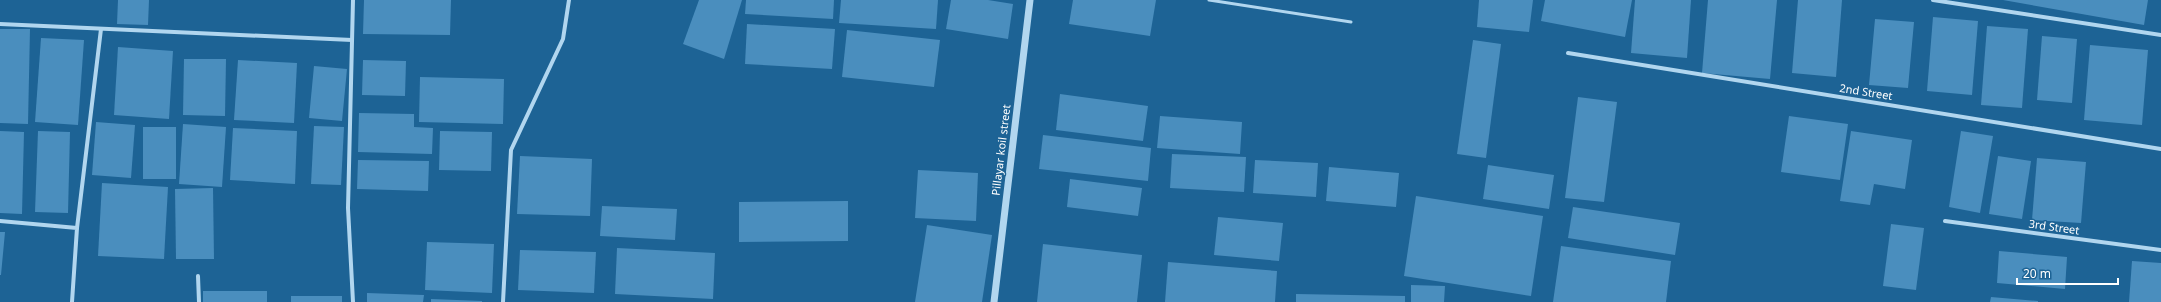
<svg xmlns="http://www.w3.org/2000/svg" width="2161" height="302" viewBox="0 0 2161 302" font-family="'Noto Sans',sans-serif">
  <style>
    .building { fill: #4a8ebe }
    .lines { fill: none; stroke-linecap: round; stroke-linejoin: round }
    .service { stroke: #b1d6ef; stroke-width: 3 }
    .minor { stroke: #b1d6ef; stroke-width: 4 }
    .tertiary { stroke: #b1d6ef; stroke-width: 7 }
    .labels { text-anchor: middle; stroke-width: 3; stroke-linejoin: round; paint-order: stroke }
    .street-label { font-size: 11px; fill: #fff; stroke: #1d6395 }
  </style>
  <rect width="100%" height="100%" fill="#1d6395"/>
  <!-- building -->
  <g class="building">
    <path d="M118,0h31l-1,25 -31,-1z"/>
    <path d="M364,0h87l-1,35 -87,-1z"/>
    <path d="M699,0h43l-18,59 -41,-15z"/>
    <path d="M746,0h88l-1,19 -88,-5z"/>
    <path d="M841,0h97l-2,29 -97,-6z"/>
    <path d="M951,0h37l25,4 -5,35 -62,-10z"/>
    <path d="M1073,0h83l-6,36 -81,-12z"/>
    <path d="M1479,0h54l-4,32 -52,-5z"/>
    <path d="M1545,0h87l-7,37 -84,-16z"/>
    <path d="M1635,0h56l-4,58 -56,-5z"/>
    <path d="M1708,0h69l-7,79 -68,-6z"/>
    <path d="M1798,0h44l-6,77 -44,-4z"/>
    <path d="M2003,0h145l-4,25z"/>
    <path d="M1933,17l45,4 -6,74 -45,-4z"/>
    <path d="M1875,19l39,3 -6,66 -39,-3z"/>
    <path d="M747,24l88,5 -3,40 -87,-5z"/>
    <path d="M1987,26l41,3 -6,79 -41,-3z"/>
    <path d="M0,29h30l-2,95 -28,-1z"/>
    <path d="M847,30l93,10 -6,47 -92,-10z"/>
    <path d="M2042,36l35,3 -5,64 -35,-3z"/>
    <path d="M41,38l43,2 -6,85 -43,-3z"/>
    <path d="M1473,40l28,4 -15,114 -29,-4z"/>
    <path d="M2090,45l58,5 -6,75 -58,-5z"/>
    <path d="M118,47l55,4 -4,68 -55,-4z"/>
    <path d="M184,59h42l-1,57 -42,-1z"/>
    <path d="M238,60l59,3 -3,60 -60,-3z"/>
    <path d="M363,60l43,1 -1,35 -43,-1z"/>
    <path d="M314,66l33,3 -5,52 -33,-3z"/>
    <path d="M420,77l84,2 -1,45 -84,-2z"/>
    <path d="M1060,94l88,12 -5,35 -87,-11z"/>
    <path d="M1578,97l39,5 -13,100 -39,-4z"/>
    <path d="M359,113l55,1v13l19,1 -1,26 -74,-2z"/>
    <path d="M1160,116l82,6 -2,32 -83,-6z"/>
    <path d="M1789,116l59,8 -8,56 -59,-8z"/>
    <path d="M96,122l39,3 -4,53 -39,-3z"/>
    <path d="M183,124l43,3 -4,60 -43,-3z"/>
    <path d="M314,126l30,1 -3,58 -30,-1z"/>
    <rect x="143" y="127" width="33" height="52"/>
    <path d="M233,128l64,3 -2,53 -65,-4z"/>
    <path d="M0,131l24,1 -2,82 -22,-1z"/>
    <path d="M38,131l32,1 -2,81 -33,-1z"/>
    <path d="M440,131l52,1 -1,39 -52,-1z"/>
    <path d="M1851,131l61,9 -7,49 -31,-5 -4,21 -30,-4z"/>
    <path d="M1961,131l32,5 -13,77 -31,-6z"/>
    <path d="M1043,135l108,13 -3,33 -109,-12z"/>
    <path d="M1172,154l74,3 -2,35 -74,-4z"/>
    <path d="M520,156l72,3 -2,57 -73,-2z"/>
    <path d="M1998,156l33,5 -9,58 -33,-5z"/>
    <path d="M2037,158l49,4 -5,61 -49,-3z"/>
    <path d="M358,160l71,1 -1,30 -71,-2z"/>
    <path d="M1255,160l63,3 -2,34 -63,-4z"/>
    <path d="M1488,165l66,10 -5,34 -66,-10z"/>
    <path d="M1329,167l70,6 -3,34 -70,-6z"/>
    <path d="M918,170l60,3 -2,48 -61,-3z"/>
    <path d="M1070,179l72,9 -4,28 -71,-9z"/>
    <path d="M102,183l66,4 -4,72 -66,-3z"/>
    <path d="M213,188l1,71h-38l-1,-70z"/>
    <path d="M1416,196l127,20 -12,80 -127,-20z"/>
    <path d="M848,201v40l-109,1v-40z"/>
    <path d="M602,206l75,3 -2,31 -75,-4z"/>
    <path d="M1573,207l107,16 -5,32 -107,-17z"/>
    <path d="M1218,217l65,6 -4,38 -65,-6z"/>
    <path d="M1891,224l33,4 -8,62 -33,-4z"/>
    <path d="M927,225l65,10 -10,67h-67z"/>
    <path d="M0,232h5l-4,43h-1z"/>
    <path d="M427,242l67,2 -2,49 -67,-3z"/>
    <path d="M1043,244l99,11 -5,47h-100z"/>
    <path d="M1561,246l110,15 -5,41h-113z"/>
    <path d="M617,248l98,5 -2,46 -98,-5z"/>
    <path d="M520,250l76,2 -2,41 -76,-3z"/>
    <path d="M1999,251l68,6 -2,32 -68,-6z"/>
    <path d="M2132,261l29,2v39h-32z"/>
    <path d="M1168,262l109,9 -2,31h-110z"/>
    <path d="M1411,285l34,1 -1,16h-33z"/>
    <rect x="203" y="291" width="64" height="11"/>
    <path d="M367,293l57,2 -1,7h-56z"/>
    <path d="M1296,294l109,2v6h-109z"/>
    <rect x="291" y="296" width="51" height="6"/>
    <path d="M1991,297l47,4v1h-48z"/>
    <path d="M431,299l51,2v1h-51z"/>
  </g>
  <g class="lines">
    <!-- service -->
    <path class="service" d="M1209,0l142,22"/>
    <!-- minor -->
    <g class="minor">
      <path d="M1933,0l228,35"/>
      <path d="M0,24l352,16"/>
      <path d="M1568,53l593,96"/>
      <path d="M0,221l77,7 -5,74"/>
      <path d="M1945,221l216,29"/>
      <path d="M77,228l24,-199"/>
      <path d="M198,276l1,26"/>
      <path d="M353,302l-5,-94 5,-208"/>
      <path d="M503,302l8,-152 52,-111 6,-39"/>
    </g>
    <!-- tertiary -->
    <path class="tertiary" d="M994,302l36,-302"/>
  </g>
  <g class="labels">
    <!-- street labels -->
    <g class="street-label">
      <text transform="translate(1866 92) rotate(9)" y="4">2nd Street</text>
      <text transform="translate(1001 150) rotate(-83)" y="4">Pillayar koil street</text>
      <text transform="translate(2054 227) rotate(8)" y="4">3rd Street</text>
    </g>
  </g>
  <!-- scale -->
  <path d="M2017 278v6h101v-6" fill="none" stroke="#ffffff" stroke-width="2"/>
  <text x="2023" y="278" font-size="12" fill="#ffffff" stroke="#1d6395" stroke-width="3" paint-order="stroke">20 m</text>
</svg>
